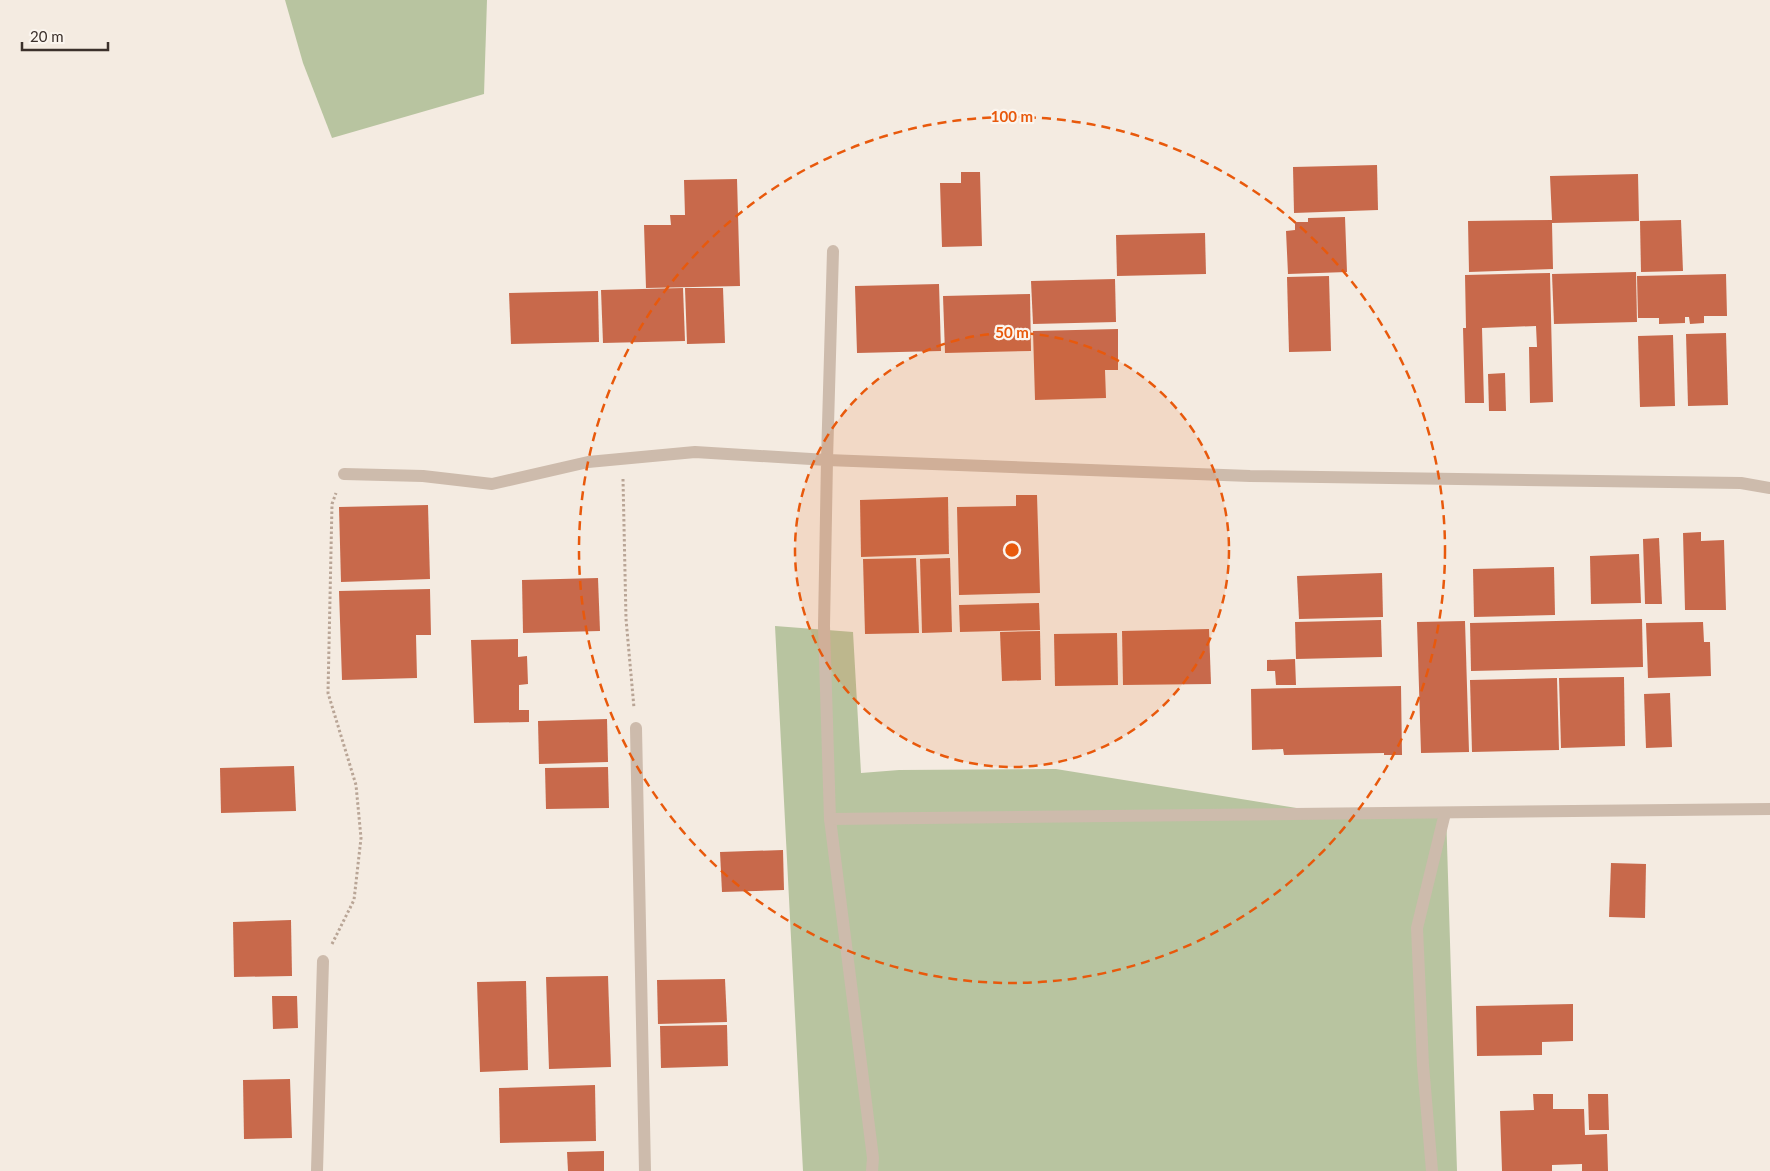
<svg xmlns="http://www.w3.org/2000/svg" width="1770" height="1171" viewBox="0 0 1770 1171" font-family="Lato,sans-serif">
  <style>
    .green { fill: #b8c4a0 }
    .building { fill: #c8694b }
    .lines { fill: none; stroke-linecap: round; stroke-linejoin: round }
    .path { stroke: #b9a596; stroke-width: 3; stroke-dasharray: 2.5 2.5; stroke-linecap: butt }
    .minor { stroke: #cdbbac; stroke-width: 12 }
    .ring { fill: none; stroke: #e8590c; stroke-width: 2.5; stroke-dasharray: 9 6 }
    .centre { fill: #e8590c; stroke: #fbf5ee; stroke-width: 2.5 }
    .ring-label { font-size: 15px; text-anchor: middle; font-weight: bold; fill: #e8590c; stroke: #fbf5ee; stroke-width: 4.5; stroke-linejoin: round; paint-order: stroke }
  </style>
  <rect width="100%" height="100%" fill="#f4ebe1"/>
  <!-- green -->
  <g class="green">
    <path d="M285,0h202l-3,94 -152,44 -29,-75z"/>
    <path d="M775,626l78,6 8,141 38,-3 157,-1 247,40 143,2 11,360h-654z"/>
  </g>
  <!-- building -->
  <g class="building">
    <path d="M1377,165l1,45 -84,3 -1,-46z"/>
    <path d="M961,172h19l2,74 -40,1 -2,-64h21z"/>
    <path d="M1638,174l1,47 -87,2 1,46 -84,3 -1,-51 84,-1 -2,-44z"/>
    <path d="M737,179l3,107 -94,2 -2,-63h27l-1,-10h15l-1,-35z"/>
    <path d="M1345,217l2,55 -59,2 -2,-43 9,-1v-8h13v-4z"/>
    <path d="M1681,220l2,51 -42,1 -1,-51z"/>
    <path d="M1205,233l1,41 -89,2 -1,-41z"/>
    <path d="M1636,272l1,50 -83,2 -2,-50z"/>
    <path d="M1550,273l3,129 -23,1 -1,-56h8l-1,-21 -54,2 2,75h-19l-2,-75h3l-1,-53z"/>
    <path d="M1726,274l1,42h-23v7l-14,1 -1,-7h-4v6l-26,1v-6h-21l-1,-42z"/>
    <path d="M1329,276l2,75 -42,1 -2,-75z"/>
    <path d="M1115,279l1,43 -83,2 -2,-43z"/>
    <path d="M939,284l2,67 -84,2 -2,-67z"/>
    <path d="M683,288l2,53 -82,2 -2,-53z"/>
    <path d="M685,288h38l2,55 -38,1z"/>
    <path d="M598,291l1,51 -88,2 -2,-51z"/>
    <path d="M1030,294l1,57 -86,2 -2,-57z"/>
    <path d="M1118,329v41h-13l1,28 -71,2 -2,-69z"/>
    <path d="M1726,333l2,72 -40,1 -2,-72z"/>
    <path d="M1673,335l2,71 -35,1 -2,-71z"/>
    <path d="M1505,373l1,38h-17l-1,-37z"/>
    <path d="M1016,495h21l3,98 -81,2 -2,-88 59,-1z"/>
    <path d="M948,497l1,57 -88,3 -1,-57z"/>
    <path d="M428,505l2,74 -89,3 -2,-75z"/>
    <path d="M1701,532v9l23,-1 2,70h-41l-2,-77z"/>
    <path d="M1659,538l3,66h-17l-2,-65z"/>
    <path d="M1639,554l2,49 -50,1 -1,-48z"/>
    <path d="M916,558l3,75 -54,1 -2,-75z"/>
    <path d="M950,558l2,74 -30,1 -2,-74z"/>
    <path d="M1554,567l1,48 -81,2 -1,-48z"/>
    <path d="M1382,573l1,44 -84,2 -2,-43z"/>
    <path d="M598,578l2,53 -77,2 -1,-53z"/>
    <path d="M430,589l1,46h-15l1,43 -75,2 -3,-89z"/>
    <path d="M1039,603l1,27 -80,2 -1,-27z"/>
    <path d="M1642,619l1,48 -172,4 -1,-48z"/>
    <path d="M1381,620l1,37 -86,2 -1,-37z"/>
    <path d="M1465,621l4,131 -48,1 -4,-131z"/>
    <path d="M1703,622l1,20h6l1,34 -63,2 -2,-55z"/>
    <path d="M1209,629l2,55 -88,1 -1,-54z"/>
    <path d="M1040,631l1,49 -39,1 -2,-49z"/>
    <path d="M1117,633l1,52 -63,1 -1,-52z"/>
    <path d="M518,639v18l9,-1 1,28 -9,1v25h10v12l-55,1 -3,-83z"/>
    <path d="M1295,659l1,26h-20l-1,-14h-8v-11z"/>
    <path d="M1624,677l1,69 -64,2 -2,-70z"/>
    <path d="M1557,678l2,72 -87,2 -2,-72z"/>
    <path d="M1401,686l1,69h-18v-2l-100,2 -1,-6 -31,1 -1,-61z"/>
    <path d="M1670,693l2,54 -26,1 -2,-54z"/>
    <path d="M607,719l1,43 -69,2 -1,-43z"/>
    <path d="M294,766l2,45 -75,2 -1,-45z"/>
    <path d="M608,767l1,41 -63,1 -1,-41z"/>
    <path d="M783,850l1,40 -62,2 -2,-40z"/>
    <path d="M1611,863l35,1 -1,54 -36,-1z"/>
    <path d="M291,920l1,56 -58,1 -1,-55z"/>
    <path d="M608,976l3,91 -62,2 -3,-92z"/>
    <path d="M725,979l2,43 -69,2 -1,-44z"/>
    <path d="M526,981l2,89 -48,2 -3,-90z"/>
    <path d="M272,996h25l1,32 -25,1z"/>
    <path d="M1573,1004v37l-31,1v13l-65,1 -1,-50z"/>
    <path d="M727,1025l1,41 -67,2 -1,-42z"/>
    <path d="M290,1079l2,59 -48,1 -1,-59z"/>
    <path d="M595,1085l1,56 -96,2 -1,-55z"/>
    <path d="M1533,1094h20v15h31l1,26 22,-1 1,37h-26v-7l-30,1v6h-50l-2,-60 34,-1z"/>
    <path d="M1588,1094h20l1,36h-20z"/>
    <path d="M604,1151v20h-36l-1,-19z"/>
  </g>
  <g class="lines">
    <!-- path -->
    <g class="path">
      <path d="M623,479l3,140 8,89"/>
      <path d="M332,944l22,-44 7,-62 -5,-53 -28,-92 4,-189 4,-11"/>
    </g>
    <!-- minor -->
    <g class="minor">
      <path d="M833,251l-6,209 423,16 491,7 29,5"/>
      <path d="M344,474l79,2 69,8 96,-22 107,-10 132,8 -3,166 6,193"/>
      <path d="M636,728l9,443"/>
      <path d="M317,1171l6,-210"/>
      <path d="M872,1171l1,-13 -43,-339 940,-10"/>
      <path d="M1432,1171l-9,-106 -6,-137 28,-115"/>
    </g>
  </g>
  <!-- distance rings -->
  <circle cx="1012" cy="550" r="217" fill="#e8590c" fill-opacity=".12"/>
  <g class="ring">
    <circle cx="1012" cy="550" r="217"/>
    <circle cx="1012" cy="550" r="433"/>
  </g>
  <circle cx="1012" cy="550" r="8" class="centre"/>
  <g class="ring-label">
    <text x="1012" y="122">100 m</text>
    <text x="1012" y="338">50 m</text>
  </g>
  <!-- scale -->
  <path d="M22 42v8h86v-8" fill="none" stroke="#3b302b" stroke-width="2.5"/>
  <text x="30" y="42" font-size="15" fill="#3b302b" stroke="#fbf5ee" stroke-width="4" paint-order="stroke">20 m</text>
</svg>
